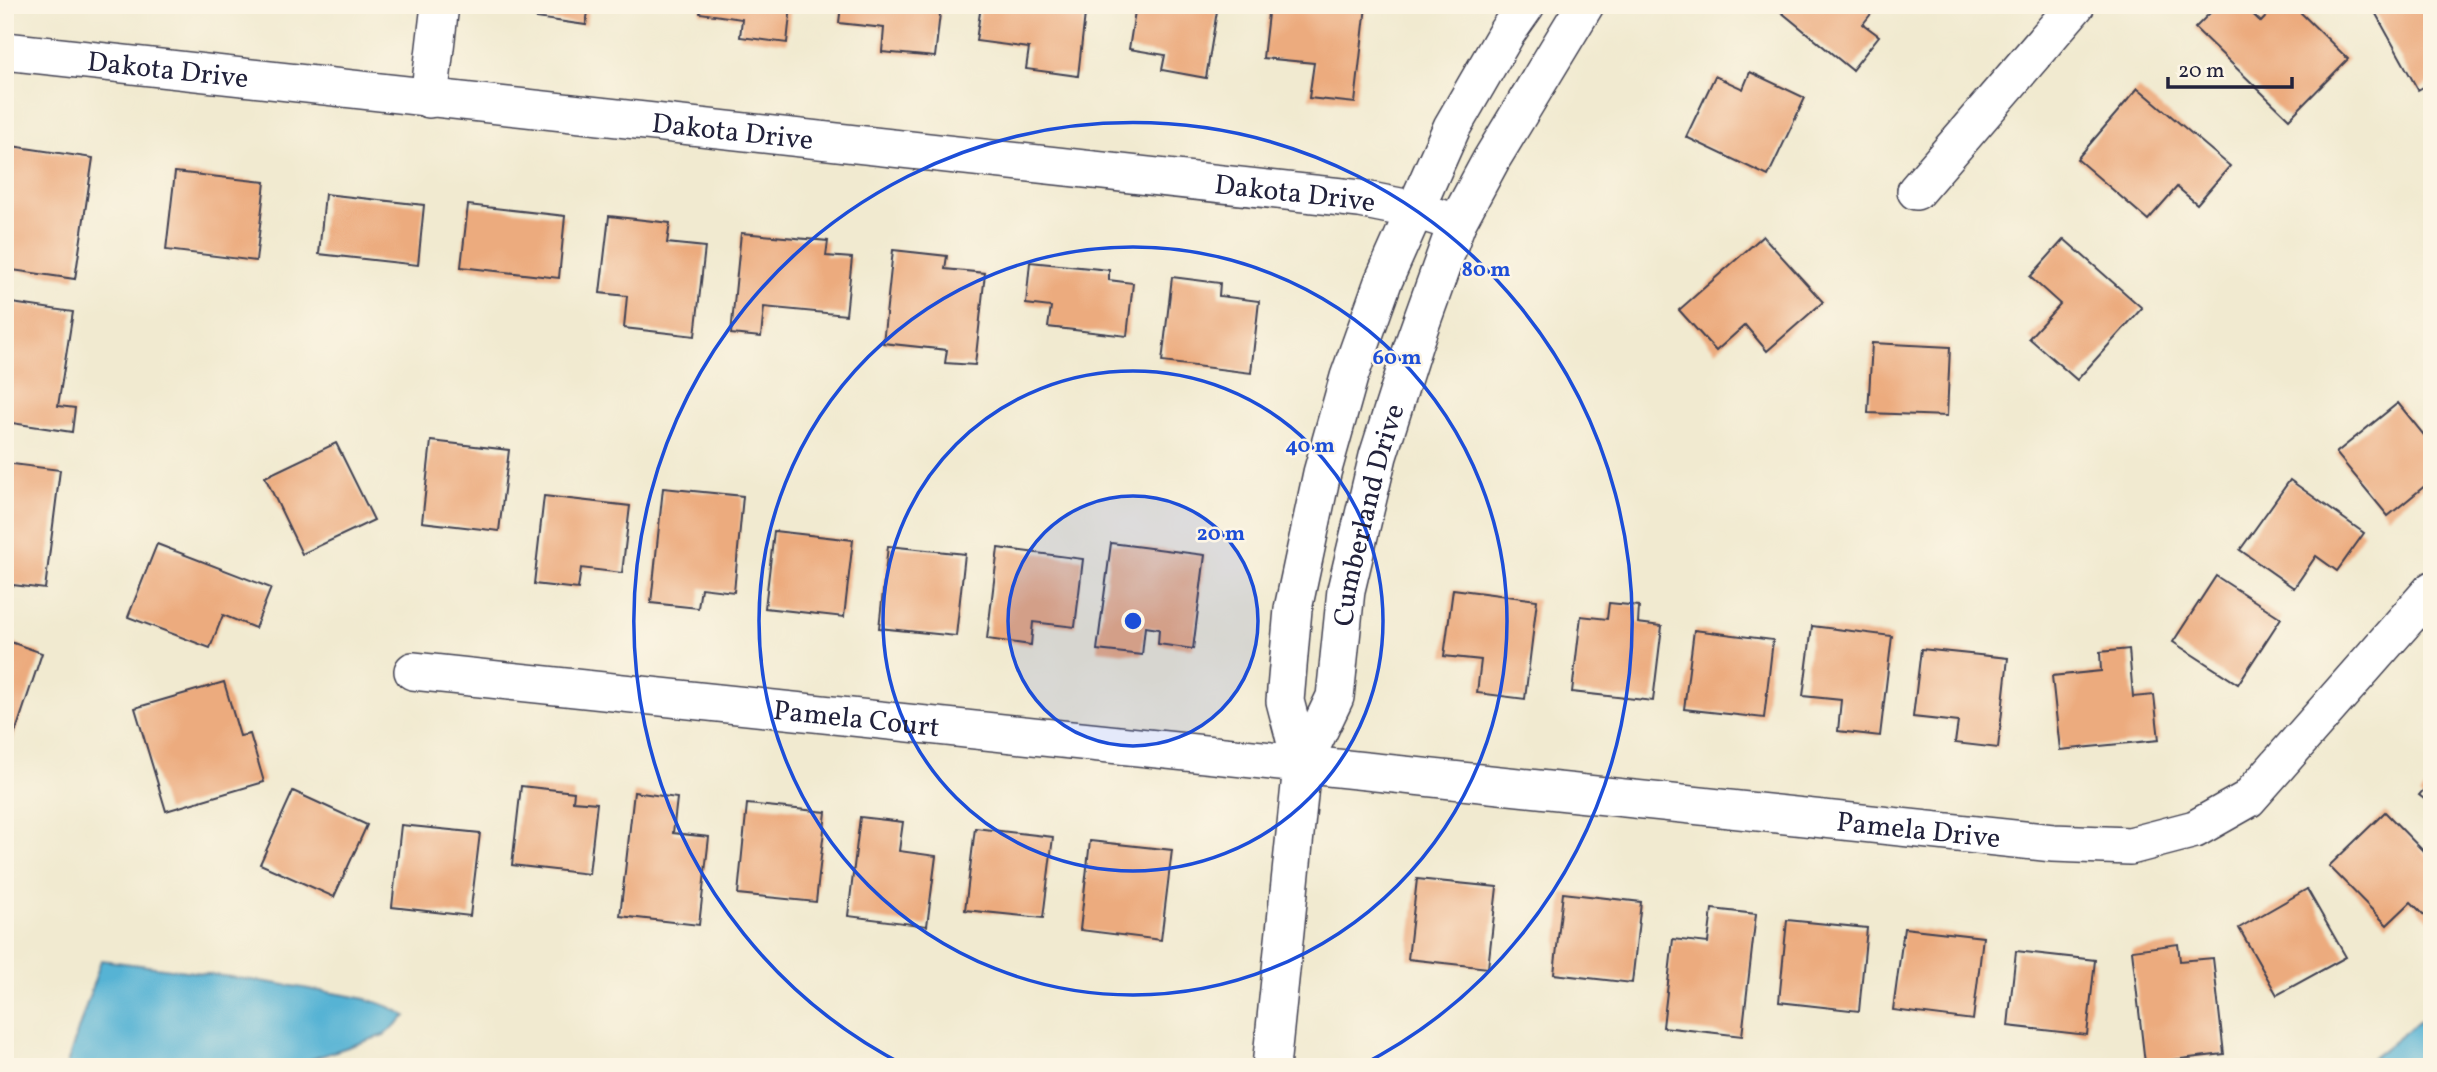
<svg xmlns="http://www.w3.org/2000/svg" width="2437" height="1072" viewBox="0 0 2437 1072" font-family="Vollkorn,serif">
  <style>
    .water { fill: #56b3d4; stroke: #3c6a88; stroke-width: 2 }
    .building { fill: #ecab7e }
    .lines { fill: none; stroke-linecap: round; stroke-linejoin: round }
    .minor-casing { stroke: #414051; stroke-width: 40 }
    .minor { stroke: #fff; stroke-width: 37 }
    .ring { fill: none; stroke: #1d4ed8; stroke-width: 3.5 }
    .labels { text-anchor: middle; stroke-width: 5; stroke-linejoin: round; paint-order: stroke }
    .street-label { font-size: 28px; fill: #22223b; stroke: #fcf5e5 }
    .centre { fill: #1d4ed8; stroke: #fcf5e5; stroke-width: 3.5 }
    .ring-label { font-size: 21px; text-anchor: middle; font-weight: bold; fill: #1d4ed8; stroke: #fcf5e5; stroke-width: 5; stroke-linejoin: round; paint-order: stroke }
  </style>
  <rect width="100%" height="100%" fill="#fcf5e5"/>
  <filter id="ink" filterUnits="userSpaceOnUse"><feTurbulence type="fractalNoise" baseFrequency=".0143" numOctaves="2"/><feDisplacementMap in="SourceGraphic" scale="14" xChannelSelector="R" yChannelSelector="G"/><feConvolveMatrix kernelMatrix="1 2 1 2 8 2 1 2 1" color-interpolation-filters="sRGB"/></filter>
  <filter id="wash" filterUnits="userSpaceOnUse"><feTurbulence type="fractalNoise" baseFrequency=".00686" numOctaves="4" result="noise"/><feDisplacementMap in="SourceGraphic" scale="28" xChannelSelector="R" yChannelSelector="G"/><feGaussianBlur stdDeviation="1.57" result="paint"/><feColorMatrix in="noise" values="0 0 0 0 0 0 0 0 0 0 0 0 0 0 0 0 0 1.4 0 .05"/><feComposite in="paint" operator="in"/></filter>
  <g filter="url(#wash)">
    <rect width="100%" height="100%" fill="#f1ead0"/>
    <!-- water -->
    <g class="water">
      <path d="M101,960c69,9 139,17 208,29 33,6 69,8 97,27l-22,19 -72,24 -16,8h-230z"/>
      <path d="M2432,1011v56h-71z"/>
    </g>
    <g id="blocks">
      <!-- building -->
      <g class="building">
        <path d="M538,5h51l-3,20 -50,-7z"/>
        <path d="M701,5h90l-4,38 -47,-6 2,-18 -42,-6z"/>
        <path d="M841,5h100l-6,52 -53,-5 2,-24 -45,-5z"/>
        <path d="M981,5h105l-8,71 -52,-7 3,-21 -53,-7z"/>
        <path d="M1136,5h82l-12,73 -44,-8 3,-15 -36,-6z"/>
        <path d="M1269,5l97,1 -11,97 -46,-5 5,-35 -51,-5z"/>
        <path d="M1785,5h93l-15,19 16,12 -27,34 -72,-59z"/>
        <path d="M2218,5h25l18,17 16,-17h16l55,54 -59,60 -94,-91z"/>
        <path d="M2371,5h61v77l-14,8z"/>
        <path d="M1750,72l55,26 -37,78 -82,-39 29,-61 28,13z"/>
        <path d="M2138,88l92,78 -33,38 -20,-17 -29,33 -71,-61z"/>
        <path d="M5,145l88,13 -18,121 -70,-10z"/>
        <path d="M175,172l90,10 -9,79 -90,-11z"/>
        <path d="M325,194l99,11 -6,60 -99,-11z"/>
        <path d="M468,205l97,11 -6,62 -98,-11z"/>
        <path d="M609,216l61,7 -3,20 38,4 -10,89 -71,-8 3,-32 -27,-3z"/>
        <path d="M741,233l87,8 -2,15 26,2 -6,57 -82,-8 -3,30 -30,-3z"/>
        <path d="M1763,236l60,66 -56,49 -22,-26 -29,26 -37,-41z"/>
        <path d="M2064,239l78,69 -65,72 -48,-42 31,-34 -30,-27z"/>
        <path d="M893,250l54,6 -2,13 40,4 -10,92 -30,-2 2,-13 -64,-7z"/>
        <path d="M1030,262l79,8v10l24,3 -6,53 -79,-9 3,-20 -25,-3z"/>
        <path d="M1172,277l48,6 -1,13 40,5 -8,72 -89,-11z"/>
        <path d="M5,302l68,10 -15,94 17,2 -3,24 -67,-10z"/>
        <path d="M1872,343l78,4 -3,69 -79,-3z"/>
        <path d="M2398,403l34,42v35l-44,36 -52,-63z"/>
        <path d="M431,441l78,9 -10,81 -77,-9z"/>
        <path d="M336,443l38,77 -72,34 -37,-77z"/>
        <path d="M5,463l55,7 -15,119 -40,-5z"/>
        <path d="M2290,480l74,53 -27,38 -21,-15 -22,32 -54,-38z"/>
        <path d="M663,488l80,8 -9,96 -33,-4 -3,20 -47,-5z"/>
        <path d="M544,496l86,10 -8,67 -41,-5 -3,21 -44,-5z"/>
        <path d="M774,531l79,9 -9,77 -79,-9z"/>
        <path d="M1111,543l94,12 -12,94 -35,-5 1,-15 -14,-2 -3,28 -45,-5z"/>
        <path d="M157,544l114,44 -16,40 -32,-13 -13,33 -82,-31z"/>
        <path d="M888,546l77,8 -9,82 -77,-8z"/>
        <path d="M998,548l85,11 -8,68 -42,-5 -2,23 -44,-6z"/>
        <path d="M2216,576l65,42 -43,66 -65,-42z"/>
        <path d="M1453,589l84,11 -12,99 -48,-6 4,-33 -37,-4z"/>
        <path d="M1609,603l30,3 -1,17 24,3 -9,75 -81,-9 9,-76 26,3z"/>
        <path d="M1812,626l80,10 -12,100 -42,-5 3,-31 -38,-4z"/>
        <path d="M1694,630l79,10 -9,78 -80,-9z"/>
        <path d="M5,640l37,13 -36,107h-1z"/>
        <path d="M1921,649l87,9 -10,90 -43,-5 3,-21 -45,-5z"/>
        <path d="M2129,649l4,48 21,-2 5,45 -99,10 -8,-74 49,-5 -1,-19z"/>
        <path d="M224,682l16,54 10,-2 14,48 -98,29 -31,-103z"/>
        <path d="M2432,780v25l-13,-10z"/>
        <path d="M521,786l53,6 -1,9 24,2 -8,71 -77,-9z"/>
        <path d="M293,791l74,34 -33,72 -74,-33z"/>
        <path d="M634,792l43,6 -4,35 36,4 -10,88 -79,-9z"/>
        <path d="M747,804l79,8 -10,90 -78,-8z"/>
        <path d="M2385,812l47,48v57l-3,3 -18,-18 -24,23 -58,-59z"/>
        <path d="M860,817l43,5 -4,29 37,5 -9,70 -79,-10z"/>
        <path d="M401,825l79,8 -10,83 -78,-9z"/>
        <path d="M975,828l78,9 -10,81 -78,-8z"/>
        <path d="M1090,841l82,9 -11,90 -81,-10z"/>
        <path d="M1417,879l80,8 -9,81 -80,-9z"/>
        <path d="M2307,889l39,68 -69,38 -38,-67z"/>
        <path d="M1563,893l78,9 -9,81 -78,-9z"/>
        <path d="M1712,909l44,5 -14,122 -79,-9 10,-88 35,4z"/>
        <path d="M1787,920l80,8 -8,83 -80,-9z"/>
        <path d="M1904,928l79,9 -10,83 -80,-10z"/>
        <path d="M2178,944l2,17 33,-3 11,96 -79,9 -13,-113z"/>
        <path d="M2016,951l79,9 -8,75 -79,-9z"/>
      </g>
    </g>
  </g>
  <g filter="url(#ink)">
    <use href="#blocks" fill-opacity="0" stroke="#414051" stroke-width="2"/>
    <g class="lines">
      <defs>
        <g id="minor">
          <path id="s1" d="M5,51l1355,148 55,11 42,13"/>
          <path d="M429,99l11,-94"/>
          <path d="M1916,191l160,-186"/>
          <path id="s2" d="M413,671l1640,172 77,3 65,-17 53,-30 184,-209"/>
          <path id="s3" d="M1302,766l33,-69 11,-107 32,-134 37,-116 42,-117 34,-63 94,-155"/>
          <path d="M1271,1067l31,-301 -17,-65 8,-92 29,-136 27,-96 34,-95 69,-155 55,-95 19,-27"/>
        </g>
      </defs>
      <!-- minor casing -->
      <use href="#minor" class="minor-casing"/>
      <!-- minor -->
      <use href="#minor" class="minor"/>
    </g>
  </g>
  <!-- distance rings -->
  <circle cx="1133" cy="621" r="125" fill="#1d4ed8" fill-opacity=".12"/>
  <g class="ring">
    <circle cx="1133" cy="621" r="125"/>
    <circle cx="1133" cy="621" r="250"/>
    <circle cx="1133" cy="621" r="374"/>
    <path d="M906 1066A499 499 0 1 1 1360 1066"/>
  </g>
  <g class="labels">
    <!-- street labels -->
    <g class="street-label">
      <text dy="10" stroke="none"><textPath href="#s1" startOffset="164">Dakota Drive</textPath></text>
      <text dy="10" stroke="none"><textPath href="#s1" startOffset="732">Dakota Drive</textPath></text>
      <text dy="10" stroke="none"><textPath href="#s1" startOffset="1298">Dakota Drive</textPath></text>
      <text dy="10" stroke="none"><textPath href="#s3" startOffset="262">Cumberland Drive</textPath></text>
      <text dy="10" stroke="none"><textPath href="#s2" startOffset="446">Pamela Court</textPath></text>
      <text dy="10" stroke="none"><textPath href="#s2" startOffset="1514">Pamela Drive</textPath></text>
    </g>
  </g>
  <circle cx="1133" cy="621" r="10" class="centre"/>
  <g class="ring-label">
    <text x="1486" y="276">80 m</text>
    <text x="1397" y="364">60 m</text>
    <text x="1310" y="452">40 m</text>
    <text x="1221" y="540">20 m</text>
  </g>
  <!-- margin -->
  <rect width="2437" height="1072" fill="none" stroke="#fcf5e5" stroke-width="28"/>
  <!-- scale -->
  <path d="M2168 77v10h124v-10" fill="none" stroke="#22223b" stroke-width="3.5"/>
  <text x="2178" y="77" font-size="21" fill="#22223b" stroke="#fcf5e5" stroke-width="5" paint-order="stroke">20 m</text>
</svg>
